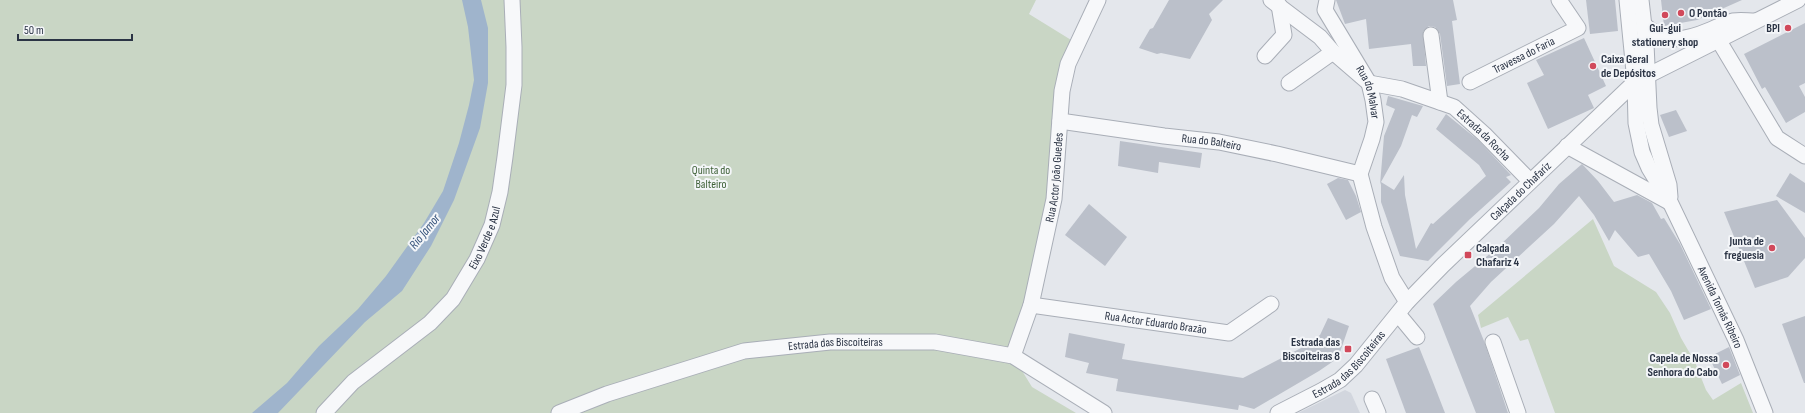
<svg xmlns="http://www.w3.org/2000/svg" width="1805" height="413" viewBox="0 0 1805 413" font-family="'Sofia Sans Condensed',sans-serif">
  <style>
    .built { fill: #d2d6de }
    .green { fill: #c9d6c5 }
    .water { fill: #9fb4cc }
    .building { fill: #bbc0ca }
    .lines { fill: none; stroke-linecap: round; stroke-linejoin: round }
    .minor-casing { stroke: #a9aeb7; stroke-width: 17 }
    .minor { stroke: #f7f8fa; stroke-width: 15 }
    .poi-dot { fill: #d1495b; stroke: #f4f6f9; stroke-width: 1.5 }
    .labels { text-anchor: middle; stroke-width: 4; stroke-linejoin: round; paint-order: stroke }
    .poi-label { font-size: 12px; font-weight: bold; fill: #2b3445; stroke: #f4f6f9; text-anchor: end }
    .street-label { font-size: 12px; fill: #2b3445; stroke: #f4f6f9 }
    .park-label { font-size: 12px; fill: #3f6138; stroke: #f4f6f9 }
    .water-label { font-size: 13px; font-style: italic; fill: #34527a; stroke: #f4f6f9 }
  </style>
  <rect width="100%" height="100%" fill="#e4e7ec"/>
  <!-- built -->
  <path class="built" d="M1345,390l6,3 9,20h-62z"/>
  <!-- green -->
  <g class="green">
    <path d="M0,0h1036l-7,14 47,29 -19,121 -44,192 19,31 44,26h-1076z"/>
    <path d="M1593,219l21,47 42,26 14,21 11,25 14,24 11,28 7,10 28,-17 12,30h-198l-27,-74 -8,2 -12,-24 -27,11 -3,-13z"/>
  </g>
  <!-- water -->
  <path class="water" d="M462,0h19l7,28v55l-8,45 -26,72 -23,46 -29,45 -37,31 -87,91h-26l35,-30 32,-37 39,-37 28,-33 38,-53 19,-32 16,-48 10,-38 5,-25 -6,-53z"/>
  <!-- building -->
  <g class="building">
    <path d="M1169,0h54l-14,14 3,6 -22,39 -29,-6 -4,1 -18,-6 11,-19 3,-1z"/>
    <path d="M1336,0h117l4,20 -5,1 8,63 -13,2 -7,-52 -5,-7 -6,-1 -6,6 3,34h-13l-2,-22 -42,5 -3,-30 -21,5z"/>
    <path d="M1586,0h29l3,31 -28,3z"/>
    <path d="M1661,0h81l-45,20 -33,6z"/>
    <path d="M1805,23v60l-6,3 6,11v15l-19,11 -21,-36 -3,2 -18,-35z"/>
    <path d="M1584,38l22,48 -18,9 6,13 -46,21 -21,-46 17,-8 -8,-15z"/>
    <path d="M1388,96l35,10 -6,11 -5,-2 -11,31 -20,36 13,8 10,-15 1,20 11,54 15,-26 2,1 53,-48 -7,-11 -43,-36 10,-15 32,26 33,35 -5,2 5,5 -41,37 -42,42 -28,-5 -19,-54v-20l-1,3 4,-49 11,-27 -9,-4z"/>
    <path d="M1676,110l11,21 -18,6 -9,-22z"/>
    <path d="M1120,141l82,12 -2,15 -41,-6 -1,11 -40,-7z"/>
    <path d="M1582,164l16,17 16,21 23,-7 15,8 9,16 3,-1 16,26 31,65 -27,11 -13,-29 -22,-37 -11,3 -23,-27 -6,11 -15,-26 -15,-19 -25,28 -63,58 -21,24 14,35 24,72h-32l-43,-109 23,-22 42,-35 41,-39 20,-24z"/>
    <path d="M1790,173l15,10v30l-29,-17z"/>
    <path d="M1338,178l10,2 8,16 5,16 -15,8 -19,-36z"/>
    <path d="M1777,200l28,38v20l-17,19 -33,11 -31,-76z"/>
    <path d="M1089,204l38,33 -22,29 -40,-31z"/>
    <path d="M1805,316v67h-1l-22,-59z"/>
    <path d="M1328,318l21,8 -11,32 -19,13 -65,38 -15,-4 -1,5 -122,-19 2,-12 -32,-6 3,-10 -24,-6 4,-24 56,11 -3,15 121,19 62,-32 15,-11z"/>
    <path d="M1419,347l12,30 14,36h-39l-20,-54z"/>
    <path d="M1729,347l11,28 -18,9 -13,-27z"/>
  </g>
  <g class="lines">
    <defs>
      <g id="minor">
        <path id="s1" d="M1271,0l49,37 13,15 36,31 33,6 52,18 30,27 46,47"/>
        <path id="s2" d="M1327,0l-2,10 44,73 4,17 3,22 -4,17 -12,35 14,53 18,51 15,24"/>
        <path id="s3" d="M1627,0l8,82 1,41 6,29 7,16 22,36 65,136 29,73"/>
        <path d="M1641,0l5,44 3,64 2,17 18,60 1,12"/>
        <path d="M1644,25c23,19 40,16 66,5 7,-3 15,-7 23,-9 7,-1 15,0 22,0"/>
        <path d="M1431,35l9,67"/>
        <path d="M1719,41l58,97 28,18"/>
        <path d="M1265,56l19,-21 -5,-30"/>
        <path id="s4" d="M1470,82l108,-54 -19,-28"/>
        <path d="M1289,83l44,-31"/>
        <path id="s5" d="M1060,121l104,15 55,6 58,12 83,20"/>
        <path d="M1567,146l102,56"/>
        <path id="s6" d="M1031,305l198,28 42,-29"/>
        <path d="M1398,314l19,23"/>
        <path d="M1493,342l25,71"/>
        <path id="s7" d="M1013,356l18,-51 23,-106 8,-108 6,-27 30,-64"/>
        <path d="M1372,399l6,14"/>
        <path id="s8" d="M324,413l29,-31 77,-59 23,-24 24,-40 15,-34 8,-33 5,-35 9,-72v-38l-2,-47"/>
        <path id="s9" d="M559,413l48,-19 137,-43 86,-9h105l78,14 91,57"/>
        <path id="s10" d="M1278,413l43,-22 19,-11 16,-15 51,-63 36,-37 192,-183 163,-82"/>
      </g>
    </defs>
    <!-- minor casing -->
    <use href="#minor" class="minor-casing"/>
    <!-- minor -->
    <use href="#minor" class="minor"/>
  </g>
  <!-- markers -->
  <g class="poi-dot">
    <circle cx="1681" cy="13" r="4"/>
    <circle cx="1665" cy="15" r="4"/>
    <circle cx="1788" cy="28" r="4"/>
    <circle cx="1593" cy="66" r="4"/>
    <circle cx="1772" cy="248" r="4"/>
    <rect x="1464" y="251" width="8" height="8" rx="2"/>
    <rect x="1344" y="345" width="8" height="8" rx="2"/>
    <circle cx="1726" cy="365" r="4"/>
  </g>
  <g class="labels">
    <!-- poi labels -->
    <g class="poi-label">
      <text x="1689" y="17" text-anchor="start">O Pontão</text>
      <text x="1665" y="32" text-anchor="middle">Gui-gui<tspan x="1665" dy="14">stationery shop</tspan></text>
      <text x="1780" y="32">BPI</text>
      <text x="1601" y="63" text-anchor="start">Caixa Geral<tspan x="1601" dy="14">de Depósitos</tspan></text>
      <text x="1764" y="245">Junta de<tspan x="1764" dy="14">freguesia</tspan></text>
      <text x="1476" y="252" text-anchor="start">Calçada<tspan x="1476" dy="14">Chafariz 4</tspan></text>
      <text x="1340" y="346">Estrada das<tspan x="1340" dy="14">Biscoiteiras 8</tspan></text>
      <text x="1718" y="362">Capela de Nossa<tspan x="1718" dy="14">Senhora do Cabo</tspan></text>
    </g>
    <!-- street labels -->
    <g class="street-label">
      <text dy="4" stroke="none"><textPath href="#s4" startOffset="60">Travessa do Faria</textPath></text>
      <text dy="4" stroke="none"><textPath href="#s2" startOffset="104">Rua do Malvar</textPath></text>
      <text dy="4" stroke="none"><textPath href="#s1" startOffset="258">Estrada da Rocha</textPath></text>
      <text dy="4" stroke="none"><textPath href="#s5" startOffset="153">Rua do Balteiro</textPath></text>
      <text dy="4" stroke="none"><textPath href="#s7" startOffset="184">Rua Actor João Guedes</textPath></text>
      <text dy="4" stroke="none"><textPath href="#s10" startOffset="332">Calçada do Chafariz</textPath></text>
      <text dy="4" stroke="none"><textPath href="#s8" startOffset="242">Eixo Verde e Azul</textPath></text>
      <text dy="4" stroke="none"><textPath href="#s3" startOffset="327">Avenida Tomás Ribeiro</textPath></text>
      <text dy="4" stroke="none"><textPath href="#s6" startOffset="126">Rua Actor Eduardo Brazão</textPath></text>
      <text dy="4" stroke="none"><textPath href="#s9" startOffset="287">Estrada das Biscoiteiras</textPath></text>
      <text dy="4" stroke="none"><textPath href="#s10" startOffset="87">Estrada das Biscoiteiras</textPath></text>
    </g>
    <!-- park labels -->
    <g class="park-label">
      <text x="711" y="174">Quinta do<tspan x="711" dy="14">Balteiro</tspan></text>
    </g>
    <!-- water labels -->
    <g class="water-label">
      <text transform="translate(424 231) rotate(-51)" y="5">Rio Jamor</text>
    </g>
  </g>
  <!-- scale -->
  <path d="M18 34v6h114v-6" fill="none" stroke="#2b3445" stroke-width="2"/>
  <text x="24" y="34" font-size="12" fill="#2b3445" stroke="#f4f6f9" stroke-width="3" paint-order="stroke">50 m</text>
</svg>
